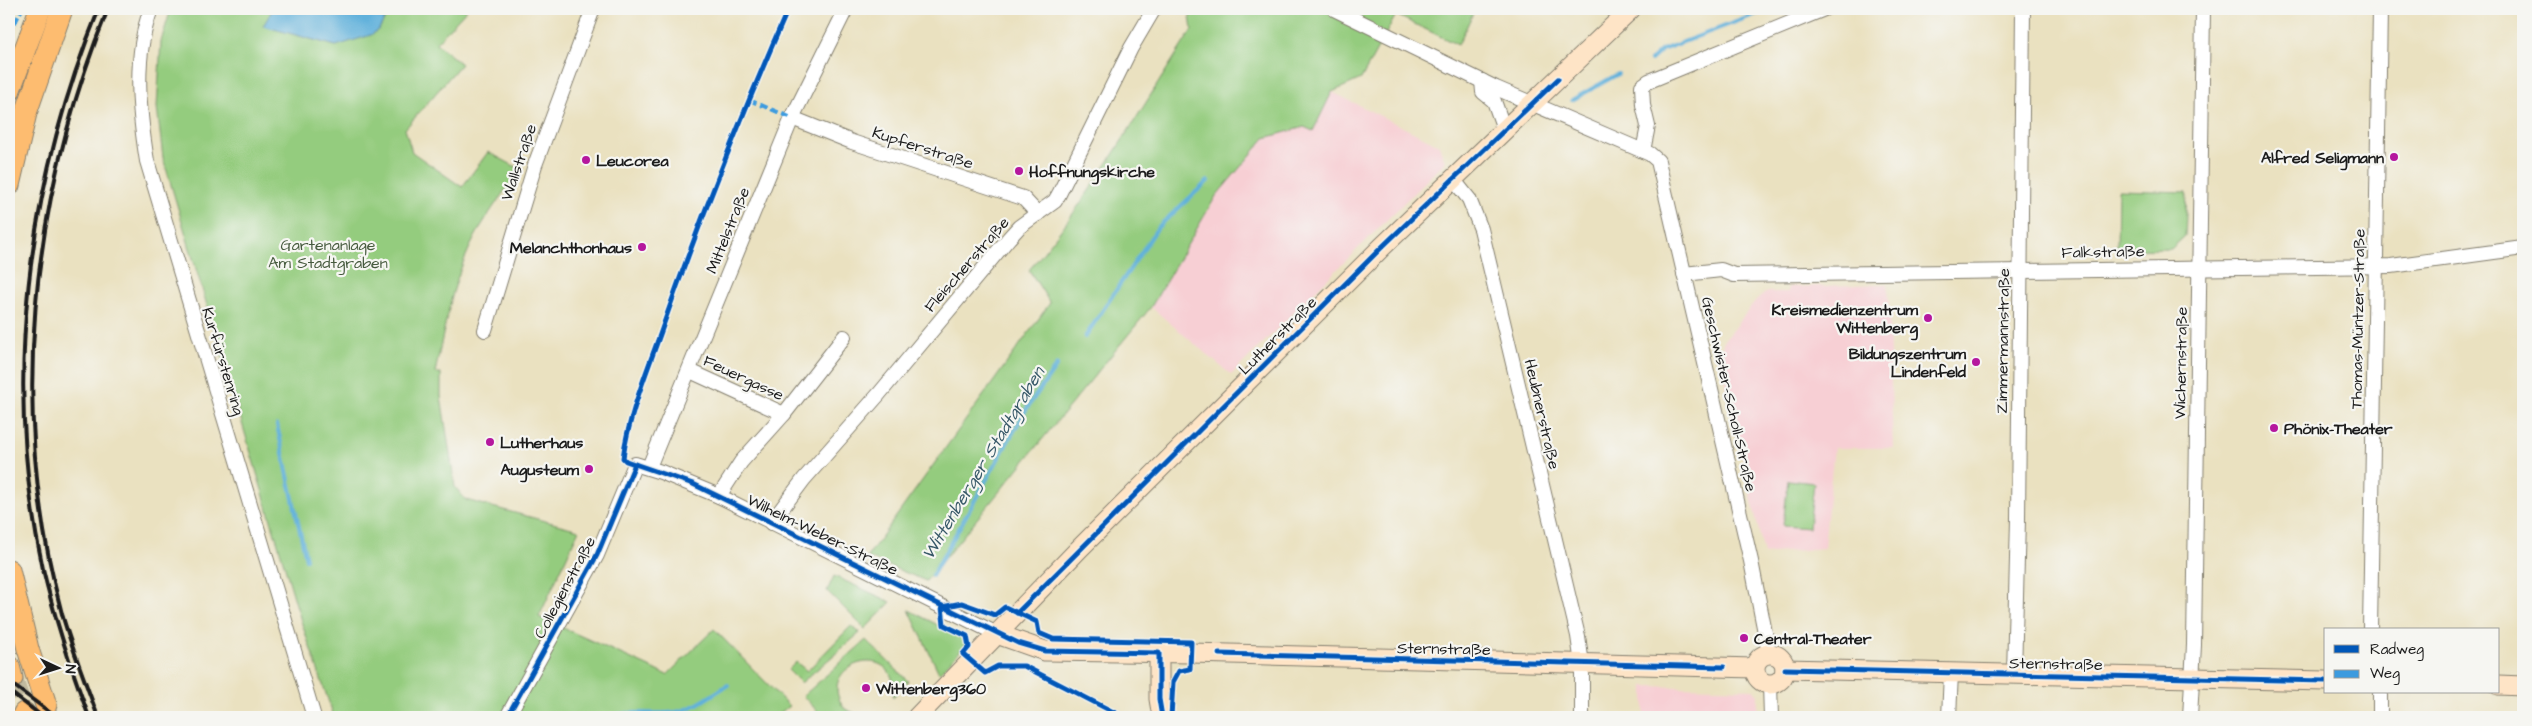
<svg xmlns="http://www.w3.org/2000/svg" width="2532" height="726" viewBox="0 0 2532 726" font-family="'Architects Daughter',sans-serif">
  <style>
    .built { fill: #f7cfd4 }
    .green { fill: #94cc7e; stroke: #58744d }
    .water { fill: #60b1db; stroke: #3e667c }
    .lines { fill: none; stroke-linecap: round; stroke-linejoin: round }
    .stream { stroke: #60b1db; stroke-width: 4 }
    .primary-tunnel { stroke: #c1ba9f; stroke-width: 21; stroke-dasharray: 21 11; stroke-linecap: butt }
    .street-casing { stroke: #837e6e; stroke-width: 16 }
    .secondary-casing { stroke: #837e6e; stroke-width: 21 }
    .primary-casing { stroke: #837e6e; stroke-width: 23 }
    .street { stroke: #fff; stroke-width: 14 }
    .secondary { stroke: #fee4c6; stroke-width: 19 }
    .primary { stroke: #fdbc70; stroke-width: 21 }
    .rail { stroke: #1c1c1c; stroke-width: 4 }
    .quiet { stroke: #3c9bdf; stroke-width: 4; stroke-dasharray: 8 4; stroke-linecap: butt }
    .cycleway-casing { stroke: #f6f6f2; stroke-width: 8 }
    .cycleway { stroke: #0057b8; stroke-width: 5 }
    .poi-dot { fill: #b5179e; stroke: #f6f6f2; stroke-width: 2 }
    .labels { text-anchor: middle; stroke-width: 4.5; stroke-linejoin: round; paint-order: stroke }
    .street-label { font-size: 16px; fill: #1c1c1c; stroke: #f6f6f2 }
    .poi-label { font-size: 16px; font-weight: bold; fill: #1c1c1c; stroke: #f6f6f2; text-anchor: start }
    .park-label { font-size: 16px; fill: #465a3e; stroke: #f6f6f2 }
    .water-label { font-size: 18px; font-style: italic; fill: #375868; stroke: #f6f6f2 }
  </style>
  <rect width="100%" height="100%" fill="#f6f6f2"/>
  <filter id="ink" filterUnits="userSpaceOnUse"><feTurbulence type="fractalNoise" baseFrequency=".02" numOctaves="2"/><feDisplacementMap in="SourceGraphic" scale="10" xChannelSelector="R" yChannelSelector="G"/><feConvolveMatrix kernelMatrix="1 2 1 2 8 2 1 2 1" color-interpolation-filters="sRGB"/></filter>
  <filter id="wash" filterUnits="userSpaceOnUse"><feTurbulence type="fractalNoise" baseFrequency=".0096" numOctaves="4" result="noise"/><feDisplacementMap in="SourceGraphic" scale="20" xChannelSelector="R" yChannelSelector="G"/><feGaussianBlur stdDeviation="1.12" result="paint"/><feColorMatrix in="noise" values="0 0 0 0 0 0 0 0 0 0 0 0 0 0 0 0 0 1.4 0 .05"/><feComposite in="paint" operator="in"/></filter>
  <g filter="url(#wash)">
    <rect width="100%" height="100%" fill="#eae1c0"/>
    <!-- built -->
    <g class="built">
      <path d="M1332,92l107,53 6,17 -214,213 -80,-68 65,-111 49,-59 39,-10 9,4z"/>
      <path d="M1888,284l5,164h-59l-10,100 -60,6 -41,-183 4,-2 -5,-21 2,-8 36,-44 8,-4h20l1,-5z"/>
      <path d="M1644,686l109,3 5,6 -1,22h-113z"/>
    </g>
    <!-- green -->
    <g class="green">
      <path d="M171,9h102l-9,17 72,20 43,-17 11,-20h77l-31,34 25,21 -56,65 7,23 50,35 26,-35 32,17c-17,25 -37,50 -50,78 -19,39 -26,84 -35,126h6v23l14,91 11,13 113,30 -40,87 128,58 47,-46 75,77 -14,11h-441l-33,-96 -138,-463 -6,-51 4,-66z"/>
      <path d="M1189,9h285v2l-16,34 -62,-30 -35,64 -29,13 -19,39 -9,-4 -39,11 -49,58 -65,111 -225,274 -59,-24 183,-254 -21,-33c63,-74 110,-159 163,-240z"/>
      <path d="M2118,190l69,2 -2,44 -14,13 -54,1z"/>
      <path d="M1788,480l26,3 -5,45 -26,-2z"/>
      <path d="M834,576l57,26 -26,27 -38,-38z"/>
      <path d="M909,610l52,27 5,5 -1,4 -26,27z"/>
      <path d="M851,626l9,7 -59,50 -13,-13 8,-8 11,9z"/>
      <path d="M866,640l42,41 -15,16c9,-60 -83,-34 -48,12l19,8h-41l-20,-21z"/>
    </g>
    <!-- water -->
    <path class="water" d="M273,9h117l-11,20 -8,6 -35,11 -73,-20z"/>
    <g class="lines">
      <!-- stream -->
      <g class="stream">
        <path d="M1651,60l11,-10 108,-41"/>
        <path d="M1572,100l46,-26"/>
        <path d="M1085,337l73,-110 50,-46"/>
        <path d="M277,425l29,134"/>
        <path d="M932,576l95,-168 30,-43"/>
        <path d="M609,717c23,-8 44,-1 67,-5 20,-4 35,-17 52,-27"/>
      </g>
    </g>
  </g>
  <g filter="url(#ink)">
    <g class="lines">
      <!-- primary-tunnel -->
      <path class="primary-tunnel" d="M12,678l12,35"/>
      <defs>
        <g id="street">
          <path d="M151,9c-18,48 -12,103 -4,152l167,556"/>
          <path d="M1334,9l162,79 154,66 8,7 93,400 18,92"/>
          <path d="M1482,81l1,11 11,9 10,28"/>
          <path d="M792,118l60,24 171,56 15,16"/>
          <path d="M1643,151l5,-25 -5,-21 -1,-19 7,-5 175,-72"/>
          <path d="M1453,179l16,20 12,30 97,407 4,28v53"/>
          <path d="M1684,274l37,-4 13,5 657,-9 132,-18"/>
          <path d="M485,330l50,-165 58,-156"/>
          <path d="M690,371l94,43"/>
          <path d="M649,467l143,-349 54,-109"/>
          <path d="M719,496l22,-34 43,-48 60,-77"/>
          <path d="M771,523l33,-44 75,-85 130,-156 10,-11 36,-26 4,-7 72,-146 23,-39"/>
          <path d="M2370,630l10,-621"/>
          <path d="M2014,674l4,-155 5,-510"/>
          <path d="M1770,684l1,33"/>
          <path d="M507,717l90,-162 38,-91 26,8 58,24 278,138"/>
          <path d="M1949,717l2,-44"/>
          <path d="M2190,717l4,-72 9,-636"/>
          <path d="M2380,717v-25"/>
        </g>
        <g id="secondary">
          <path d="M997,634l48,17 146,2 563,15"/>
          <path d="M1159,653v46l3,18"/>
          <circle cx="1770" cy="669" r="15"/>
          <path d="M1785,669l541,12"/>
          <path d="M2498,685l25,1"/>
          <path d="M917,717l162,-168 303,-302 249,-238"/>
        </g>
        <g id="primary">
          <path d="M9,92l31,-83"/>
          <path d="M9,185l17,-72 36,-104"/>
          <path d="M9,570l19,79 18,56"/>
          <path d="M9,666l3,12"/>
          <path d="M24,713l2,4"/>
        </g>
      </defs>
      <!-- street casing -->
      <use href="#street" class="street-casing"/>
      <!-- secondary casing -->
      <use href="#secondary" class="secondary-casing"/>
      <!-- primary casing -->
      <use href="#primary" class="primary-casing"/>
      <!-- street -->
      <use href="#street" class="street"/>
      <!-- secondary -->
      <use href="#secondary" class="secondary"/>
      <!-- primary -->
      <use href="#primary" class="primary"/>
      <!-- rail -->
      <g class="rail">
        <path d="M9,682l47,35"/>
        <path d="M9,691l34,26"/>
        <path d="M89,717c-18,-49 -34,-97 -46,-148 -41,-186 -16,-385 56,-560"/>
        <path d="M98,717c-12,-34 -26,-68 -36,-103 -54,-201 -32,-414 46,-605"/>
      </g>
      <!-- quiet -->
      <g class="quiet">
        <path d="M9,34l13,-25"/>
        <path d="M749,100l43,18"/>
      </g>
      <defs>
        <g id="cycleway">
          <path d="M788,9c-45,103 -87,208 -124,314 -15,44 -35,89 -41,135l3,3 67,23 325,159 27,8 114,2v46l3,18"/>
          <path d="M942,607l20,-4 33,12 10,-8 32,15 2,11 14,6 138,3 -1,27 -11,2 -6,11 -2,35"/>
          <path d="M942,607l2,18 23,11 2,11 -6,7 22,19 13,-7h26l99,51"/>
          <path d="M1017,613l365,-366 176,-168"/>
          <path d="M1219,654l505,13"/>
          <path d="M1785,669l541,12"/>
          <path d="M507,717l90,-162 38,-91"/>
        </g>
      </defs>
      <!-- cycleway casing -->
      <use href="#cycleway" class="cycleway-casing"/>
      <!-- cycleway -->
      <use href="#cycleway" class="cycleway"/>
    </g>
  </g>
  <!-- markers -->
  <g class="poi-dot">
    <circle cx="2394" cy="157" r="5"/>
    <circle cx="586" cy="160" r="5"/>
    <circle cx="1019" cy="171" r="5"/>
    <circle cx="642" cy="247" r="5"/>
    <circle cx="1928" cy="318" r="5"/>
    <circle cx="1976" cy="362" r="5"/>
    <circle cx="2274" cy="428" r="5"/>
    <circle cx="490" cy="442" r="5"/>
    <circle cx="589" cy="469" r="5"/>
    <circle cx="1744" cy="638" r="5"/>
    <circle cx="866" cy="688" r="5"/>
  </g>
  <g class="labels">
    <!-- street labels -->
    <g class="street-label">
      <text transform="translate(923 147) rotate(18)" y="6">Kupferstraße</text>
      <text transform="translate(518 162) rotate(-71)" y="6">Wallstraße</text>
      <text transform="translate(727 230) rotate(-68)" y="6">Mittelstraße</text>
      <text transform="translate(2103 251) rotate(-1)" y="6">Falkstraße</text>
      <text transform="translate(966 264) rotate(-49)" y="6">Fleischerstraße</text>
      <text transform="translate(2357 319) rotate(-89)" y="6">Thomas-Müntzer-Straße</text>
      <text transform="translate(1277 335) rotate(-45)" y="6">Lutherstraße</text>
      <text transform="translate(2002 341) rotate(-89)" y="6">Zimmermannstraße</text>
      <text transform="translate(224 361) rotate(73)" y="6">Kurfürstenring</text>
      <text transform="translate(2180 363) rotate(-89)" y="6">Wichernstraße</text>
      <text transform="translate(744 377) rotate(25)" y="6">Feuergasse</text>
      <text transform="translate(1730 394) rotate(77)" y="6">Geschwister-Scholl-Straße</text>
      <text transform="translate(1543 414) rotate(77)" y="6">Heubnerstraße</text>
      <text transform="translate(823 534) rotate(26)" y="6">Wilhelm-Weber-Straße</text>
      <text transform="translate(564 587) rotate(-62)" y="6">Collegienstraße</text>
      <text transform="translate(1444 648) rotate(1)" y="6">Sternstraße</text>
      <text transform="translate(2056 663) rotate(1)" y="6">Sternstraße</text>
    </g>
    <!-- poi labels -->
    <g class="poi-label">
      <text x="2384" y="163" text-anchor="end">Alfred Seligmann</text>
      <text x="596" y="166">Leucorea</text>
      <text x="1029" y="177">Hoffnungskirche</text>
      <text x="632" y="253" text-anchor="end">Melanchthonhaus</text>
      <text x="1918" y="315" text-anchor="end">Kreismedienzentrum<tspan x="1918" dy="18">Wittenberg</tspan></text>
      <text x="1966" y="359" text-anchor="end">Bildungszentrum<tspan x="1966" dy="18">Lindenfeld</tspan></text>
      <text x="2284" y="434">Phönix-Theater</text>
      <text x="500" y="448">Lutherhaus</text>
      <text x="579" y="475" text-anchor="end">Augusteum</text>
      <text x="1754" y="644">Central-Theater</text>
      <text x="876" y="694">Wittenberg360</text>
    </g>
    <!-- park labels -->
    <g class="park-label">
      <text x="328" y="250">Gartenanlage<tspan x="328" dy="18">Am Stadtgraben</tspan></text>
    </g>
    <!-- water labels -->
    <g class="water-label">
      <text transform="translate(983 463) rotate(-59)" y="6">Wittenberger Stadtgraben</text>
    </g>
  </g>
  <!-- margin -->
  <rect width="2532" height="726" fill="none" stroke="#f6f6f2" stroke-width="30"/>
  <!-- legend -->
  <rect x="2324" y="628" width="175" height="65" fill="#f6f6f2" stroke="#9f9f9c"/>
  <rect x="2334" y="645" width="25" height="8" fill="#0057b8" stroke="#9f9f9c"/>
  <text x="2370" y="654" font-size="15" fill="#1c1c1c">Radweg</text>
  <rect x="2334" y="670" width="25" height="8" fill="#3c9bdf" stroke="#9f9f9c"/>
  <text x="2370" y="678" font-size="15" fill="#1c1c1c">Weg</text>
  <!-- north arrow -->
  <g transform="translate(58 668) rotate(94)" stroke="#f6f6f2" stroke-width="4" paint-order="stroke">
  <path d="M0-4L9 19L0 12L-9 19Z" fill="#1c1c1c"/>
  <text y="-8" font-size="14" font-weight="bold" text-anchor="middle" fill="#1c1c1c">N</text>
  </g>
</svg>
